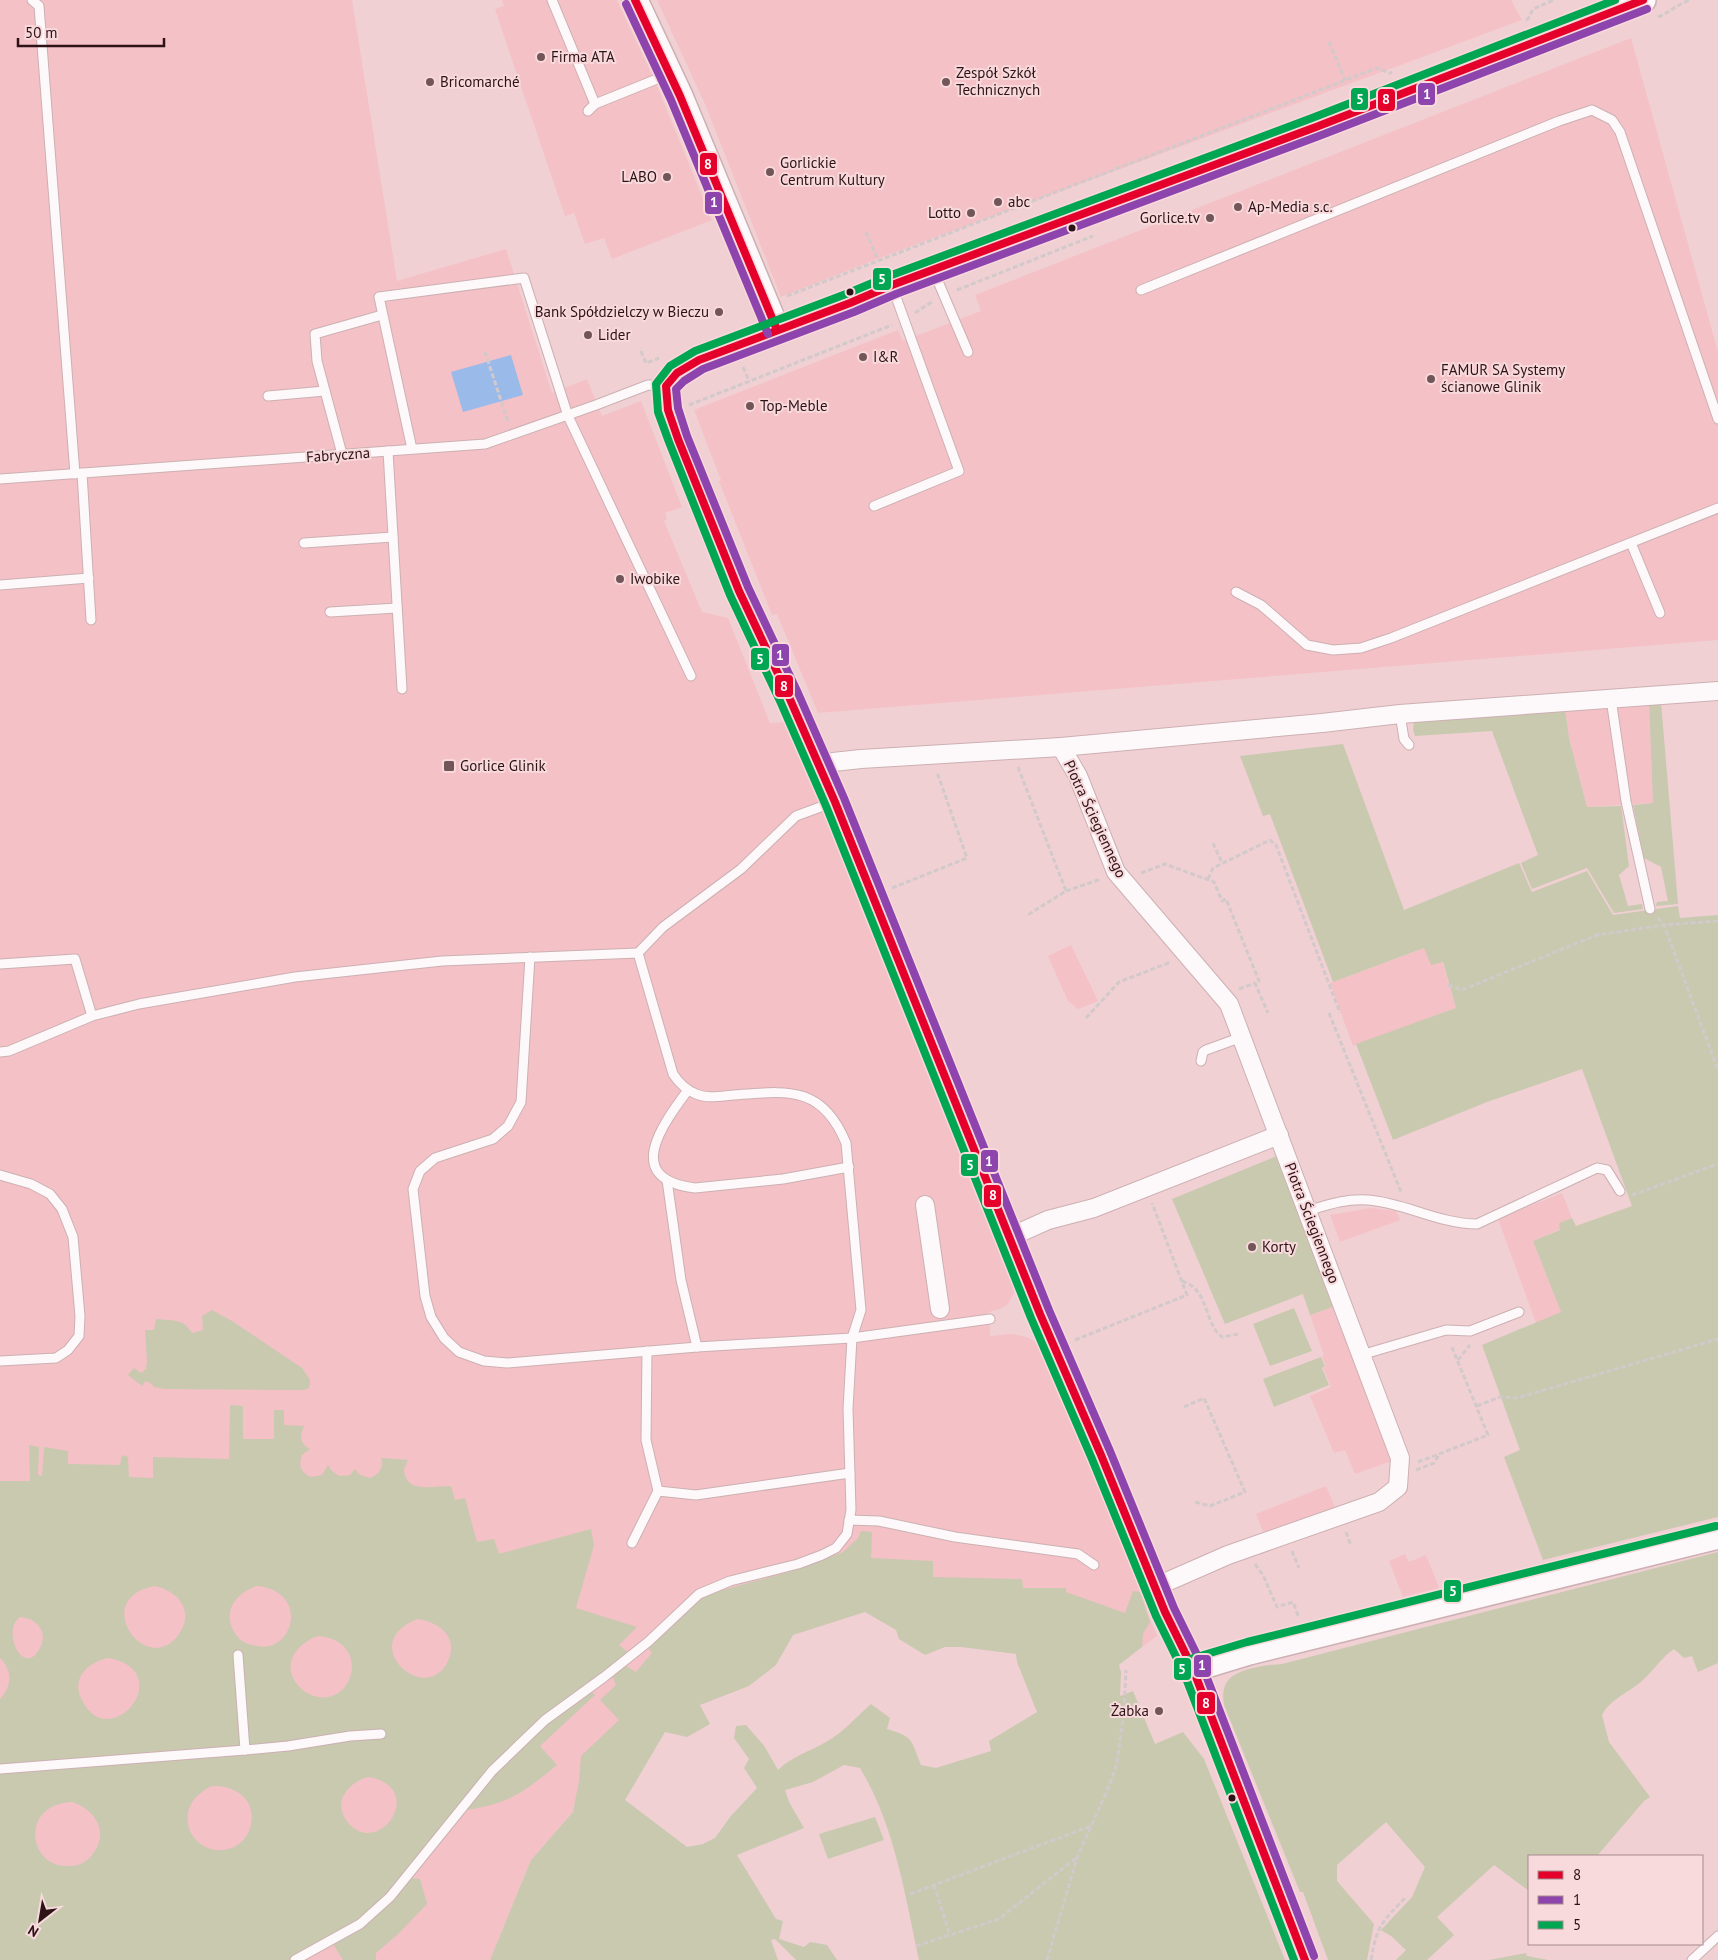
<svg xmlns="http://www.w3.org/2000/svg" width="1718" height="1960" viewBox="0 0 1718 1960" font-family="'PT Sans',sans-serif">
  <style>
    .built { fill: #f4c1c6 }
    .green { fill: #c8c9af; fill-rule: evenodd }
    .water { fill: #9abaea }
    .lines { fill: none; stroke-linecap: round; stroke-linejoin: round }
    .lane-casing { stroke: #ccb0b3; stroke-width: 11 }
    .street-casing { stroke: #ccb0b3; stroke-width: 20 }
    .secondary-casing { stroke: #ccb0b3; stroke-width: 28 }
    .path { stroke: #d2c9ca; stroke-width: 3; stroke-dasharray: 5 2.5; stroke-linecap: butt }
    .lane { stroke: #fdf8f9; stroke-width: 9 }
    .street { stroke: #fdf8f9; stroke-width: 18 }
    .secondary { stroke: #fdf8f9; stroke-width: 25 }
    .bus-1-casing { stroke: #f8d9dc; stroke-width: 11 }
    .bus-2-casing { stroke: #f8d9dc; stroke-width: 11 }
    .bus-3-casing { stroke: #f8d9dc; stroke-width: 11 }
    .bus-1 { stroke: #e4002b; stroke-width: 8 }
    .bus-2 { stroke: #8e44ad; stroke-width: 8 }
    .bus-3 { stroke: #00a651; stroke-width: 8 }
    .poi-dot { fill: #725558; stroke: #f8d9dc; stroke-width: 2 }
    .bus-dot { fill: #2d1316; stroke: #f8d9dc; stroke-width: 2 }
    .labels { text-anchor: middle; stroke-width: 4; stroke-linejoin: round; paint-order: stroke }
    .poi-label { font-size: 15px; fill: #2d1316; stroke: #f8d9dc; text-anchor: start }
    .street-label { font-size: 15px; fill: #2d1316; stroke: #f8d9dc }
    .line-badge { stroke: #f8d9dc; stroke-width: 2 }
    .badge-label { font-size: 14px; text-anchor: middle; font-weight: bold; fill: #fff }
  </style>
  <rect width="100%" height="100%" fill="#f1d0d4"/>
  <!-- built -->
  <g class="built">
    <path d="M0,0h352l45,281 109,-32 46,144 35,-14 15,37 39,-15 41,106 -17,6 2,6 -3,2 38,91 26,6 42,105 15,-1 14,22 215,535v14l-6,11 -8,5 -11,3 1,24 23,-2 14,3 15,8 109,260 -5,4 11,27 -15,11 -103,-34 -165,-20 -148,43 -195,224 -41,100h-490z"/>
    <path d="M502,0h115l38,81 57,139 -100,39 -8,-21 -19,6 -11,-31 -9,3 -53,-156 -17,-51 9,-3z"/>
    <path d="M657,0h854l11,20 -640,237 -101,40 -76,-193z"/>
    <path d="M1631,38l87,314v288l-900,73 -41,-99 -5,1 -53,-134 2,-1 -27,-70 204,-80 5,11 78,-30 -6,-16z"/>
    <path d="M1649,703l4,100 -66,4 -18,-69 -4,-29z"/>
    <path d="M1071,945l27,56 -20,8 -10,-8 -20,-45z"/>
    <path d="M1425,948l17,13 14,47 -103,38 -23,-63z"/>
    <path d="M1562,1193l10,25 -13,5 2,6 -28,12 28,71 -25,11 -38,-104z"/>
    <path d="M1370,1208l26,3 4,9 -60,22 -10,-27z"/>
    <path d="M1342,1304l58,154 -45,16 -10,-24 -11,3 -24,-57 21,-9 -8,-19 3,-2 -4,-10 2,-1 -14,-40z"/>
    <path d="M1326,1486l13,31 -72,24 -11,-27z"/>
    <path d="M1405,1554l4,8 17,-7 13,33 -36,9 -14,-36z"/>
  </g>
  <!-- green -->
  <g class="green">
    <path d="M1661,702l17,202 -22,2 1,-4 11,-1 -7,-34 -17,-9 -11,-53 20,-2 -4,-100z"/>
    <path d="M1565,709l4,29 18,69 34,-1 8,60 -10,9 9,31 14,-2 1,5 -29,4 -27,-45 -55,21 -11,-26 17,-8 -46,-124 -77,5 -2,-7 1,-7 4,-3z"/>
    <path d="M1343,744l61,166 115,-47 13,29 55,-21 26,44 65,-9 2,12 38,-3v602l-175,43 -39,-103 16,-7 -38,-105 79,-33 -28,-71 27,-11 -1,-7 13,-5 4,8 56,-20 -50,-137 -95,33 -94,38 -37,-96 100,-36 -13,-46 -12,3 -7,-17 -91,34 -63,-168 -7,2 -23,-60z"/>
    <path d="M1277,1156l56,151 -23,8 -7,-21 -78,30 -53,-125z"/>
    <path d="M1294,1308l18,43 -42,15 -17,-42z"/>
    <path d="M212,1310l20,11 70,47 8,12 -1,8 -5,2 -140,-1 -10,-2 -2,-3 -6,-3 -4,5 -14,-11 6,-7 7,5 5,-4 1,-8 -2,-31h9l2,-11c17,2 27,-1 36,14l11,-3 -1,-14z"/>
    <path d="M1321,1357l4,9 -3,2 7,17 -55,22 -11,-28z"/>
    <path d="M230,1405l13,1v33h31v-29h10v15l20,1c-4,9 -5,18 6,23l-8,6c-4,10 -1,18 9,22l11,-2 6,-10 3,5 8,6 11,-1 5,-6 5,6 10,3c10,-4 14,-11 11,-20l27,2 -4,9c1,25 29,17 47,17l4,14 10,-2 12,44 17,-3 5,15 92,-25 3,16 -18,63 61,19 -18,18 11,9 -140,115 -101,127 -30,27 -70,37h-289v-190l289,-22 45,-13 -24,3 -24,6 -43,4 -243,18v-67c12,-13 13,-29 0,-41v-177h30l-1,-36 10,2 -1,28 4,1 2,-29 24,4v13l52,1 2,-10 6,2 1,20 24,1v-21l76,2zM155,1586c23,5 40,25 24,48 -32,46 -91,-36 -24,-48zM257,1586c53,5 37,68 0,60 -8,-1 -16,-4 -20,-10 -17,-22 -2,-43 20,-50zM20,1617c15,1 28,13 21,29 -16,35 -41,-15 -21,-29zM418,1619c21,3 41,18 30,42 -22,47 -94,-18 -30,-42zM318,1636c52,4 38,67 0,61 -11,-2 -18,-8 -24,-17 -11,-20 6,-38 24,-44zM109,1658c71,14 -1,100 -28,40 -10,-21 9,-37 28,-40zM368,1777c62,10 9,86 -22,43 -13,-19 3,-38 22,-43zM212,1786c25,-1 46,15 38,42 -2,7 -7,14 -14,18 -40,20 -73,-37 -24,-60zM72,1802c24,8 38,31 20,53 -6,8 -14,11 -23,11 -41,3 -50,-62 3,-64z"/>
    <path d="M861,1531l11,1 -1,26 62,3v16l89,2 1,9h43v4l59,21 8,-22 7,1 10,30 -7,12 -1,13 -23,18 2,7 -1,24 13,-5 22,53 28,-12 21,27 81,201h-366c-14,-65 -24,-134 -59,-192l-16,-3 -31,17 -28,8 4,12 15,26 -67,27 39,64 7,2 -4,18 25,8 6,-5 17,3 10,15h-41l-21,-21 -4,1 7,20h-288l41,-100 42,-48 6,-31 2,-25 38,-36 -19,-20 16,-15 -4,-9 14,-10 10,6 16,-19 -5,-7 57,-51 96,-26 43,-17 15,-14zM865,1612l31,18 3,9 26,16 20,-8h16l55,7 1,8 20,50 -48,29 2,10 -55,17 -15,-3c-10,-25 -7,-28 -34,-36l3,-11 -19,-14c-15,13 -27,28 -45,38 -17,10 -34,14 -48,28l-13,-23 -19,-22 -10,1 -2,12 15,21 -5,9 13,20 -27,29 -15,21 -12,6 -16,3 -62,-47 40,-68 22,5 23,-13 -10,-19 49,-19 27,-21 17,-30z"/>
    <path d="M1718,1552v111l-20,9 -6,-16 -8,2 -10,-9c-12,8 -20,21 -31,31 -14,13 -32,18 -41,35l7,27 41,55 -6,4 -47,55h-68v35l-35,-26 -57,52 17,18 -27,25h-31l10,-10 -15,-14 -10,-6 31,-33 13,-30 -39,-45 -49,43v16l37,43 -7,36h-39l-25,-68h-3l-76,-187c-1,-7 -2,-16 3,-23 10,-14 39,-17 55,-18z"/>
    <path d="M590,1690l5,5 -55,51 17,19c-33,27 -48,39 -91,45l-3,-2 30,-35 54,-51z"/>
    <path d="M875,1817l9,23 -56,19 -9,-25z"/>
    <path d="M410,1878l10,1 7,25 -29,30 -22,19v7h-33l-10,-16 14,-9z"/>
    <path d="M1526,1953l1,3 21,4h-59z"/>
  </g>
  <!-- water -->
  <path class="water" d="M511,355l12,40 -60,17 -12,-40z"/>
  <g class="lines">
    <defs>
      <g id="lane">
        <path d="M32,0l7,6 36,468"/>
        <path d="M552,0l43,104"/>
        <path d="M588,111l7,-7 72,-29"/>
        <path d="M934,272l34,80"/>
        <path d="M1141,290l418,-169 33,-11 20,10 8,12 98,287"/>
        <path d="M268,396l57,-5"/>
        <path d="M412,449l-33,-152 145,-19 44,138 123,260"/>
        <path d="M388,451l14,238"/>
        <path d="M342,454l-25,-93 -2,-27 67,-19"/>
        <path d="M82,473l9,147"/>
        <path d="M0,479l485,-35 111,-39 52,-20 17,1"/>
        <path d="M874,506l85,-35 -67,-185"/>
        <path d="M304,543l89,-6"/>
        <path d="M1631,543l29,70"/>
        <path d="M0,585l89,-7"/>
        <path d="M1236,592l25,13 46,40 26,5 28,-2 30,-10 327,-130"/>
        <path d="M330,612l67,-4"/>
        <path d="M1611,699l15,102 24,108"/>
        <path d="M1400,714l4,25 5,6"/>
        <path d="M530,957l-9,145 -13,24 -15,13 -58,19 -15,13 -7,18 12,107 6,21 13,21 15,14 25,9 23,2 190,-16 155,-9 138,-19"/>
        <path d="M0,964l75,-5 17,57"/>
        <path d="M0,1052l9,-1 83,-35 47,-12 156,-27 147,-16 196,-8"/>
        <path d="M1201,1061l2,-9 3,-2 36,-13"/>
        <path d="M688,1090c-26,35 -66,89 7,98l88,-9 66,-12"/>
        <path d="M0,1175l31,9 19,10 12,15 11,28 7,79 -1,20 -11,14 -12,8 -56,3"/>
        <path d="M667,1180l14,100 16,67"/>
        <path d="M1307,1211c20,-6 40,-13 61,-11 38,3 71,24 109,24l120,-56 10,2 13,21"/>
        <path d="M1361,1355l85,-25 24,1 49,-19"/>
        <path d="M658,1491l38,4 154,-22"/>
        <path d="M849,1520l30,1 76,16 123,17 16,11"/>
        <path d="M632,1543l26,-52 -12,-51 1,-89"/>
        <path d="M238,1655l7,95"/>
        <path d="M0,1769l245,-19 43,-4 62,-10 31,-2"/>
        <path d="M295,1960l65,-36 30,-27 102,-126 53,-51 59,-43 44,-35 51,-48 31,-13 68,-17 24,-9 14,-7 11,-14 4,-24 -3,-101 4,-71 9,-28 -15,-167c-24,-58 -58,-52 -112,-48 -13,1 -26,4 -38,-1 -10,-4 -17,-11 -23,-20l-35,-121 25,-26 78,-58 55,-53 38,-14"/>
        <path d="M1692,1960l26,-24"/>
      </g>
      <g id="street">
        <path d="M1061,747l17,29 38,96 113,132 171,454 -2,29 -19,15 -151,53 -73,32"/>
        <path d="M820,767l13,-5 28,-3 200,-12 261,-24 78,-9 318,-23"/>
        <path d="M925,1205l15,104"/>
        <path d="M1010,1237l38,-17 46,-12 185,-73"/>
      </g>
      <g id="secondary">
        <path d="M635,0l45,96 97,234"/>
        <path d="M1193,1669l56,-17 469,-116"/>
        <path d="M1305,1960l-112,-291 -28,-57 -64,-157 -61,-141 -205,-512 -46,-105 -50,-106 -61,-152 -10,-29 -2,-24 11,-13 22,-13 151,-57 42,-18 424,-158 327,-127"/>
      </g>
    </defs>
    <!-- lane casing -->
    <use href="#lane" class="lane-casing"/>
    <!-- street casing -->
    <use href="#street" class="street-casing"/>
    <!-- secondary casing -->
    <use href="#secondary" class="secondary-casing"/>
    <!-- path -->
    <g class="path">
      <path d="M1658,17c12,-5 20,-13 32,-17"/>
      <path d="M1526,20l2,-1 5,-10 21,-9"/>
      <path d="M1329,42l16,38"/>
      <path d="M866,232l12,28"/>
      <path d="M957,290l136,-54"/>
      <path d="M787,296l590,-228 13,5 2,-1"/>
      <path d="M915,313l18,-12"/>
      <path d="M641,351l5,12 13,-5"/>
      <path d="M485,352l23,70"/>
      <path d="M743,367l6,14"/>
      <path d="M689,405l203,-80"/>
      <path d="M1018,767l48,124 -40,25"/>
      <path d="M1213,843l9,20"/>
      <path d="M1141,873l24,-9 49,18 8,19 4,-2 33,82 -4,2 13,30"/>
      <path d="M1208,879l5,-11 57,-28 6,5 64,168"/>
      <path d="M892,888l75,-30 -30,-86"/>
      <path d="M1066,891l35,-12"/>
      <path d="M1658,918l6,7 54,145"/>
      <path d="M1448,985l14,5 135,-55 67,-10 54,-4"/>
      <path d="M1239,989l16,-6"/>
      <path d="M1329,1013l72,179"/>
      <path d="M1086,1018l33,-36 52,-20"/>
      <path d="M1632,1195l86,-31"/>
      <path d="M1182,1281c28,9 21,41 40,56l16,-3"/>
      <path d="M1075,1340l112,-45 -35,-92"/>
      <path d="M1458,1360l12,-15"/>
      <path d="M1477,1406l23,-9 17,1 201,-59"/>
      <path d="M1184,1407l20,-9 41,94 -35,14 -15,-4"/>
      <path d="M1418,1462l70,-27 -37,-90"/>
      <path d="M1416,1470l18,-7 5,-8"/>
      <path d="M1346,1532l5,14"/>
      <path d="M1292,1551l7,17"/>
      <path d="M1255,1564l8,11 14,32 16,-5 6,16"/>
      <path d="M934,1885l16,50"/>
      <path d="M910,1894l181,-68"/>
      <path d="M916,1946l83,-27 77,-61"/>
      <path d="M1047,1960l30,-102 32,-72 8,-23 7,-52 2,-41"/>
      <path d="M1371,1960c6,-36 12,-39 36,-64"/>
    </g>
    <!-- lane -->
    <use href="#lane" class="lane"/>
    <!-- street -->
    <use href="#street" class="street"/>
    <!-- secondary -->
    <use href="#secondary" class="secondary"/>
    <defs>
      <g id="bus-1">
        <path d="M635,0l45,96 97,234"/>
        <path d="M1305,1960l-112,-291 -28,-57 -64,-157 -61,-141 -205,-512 -46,-105 -50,-106 -61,-152 -10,-29 -2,-24 11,-13 22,-13 151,-57 42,-18 424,-158 327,-127"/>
      </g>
      <g id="bus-2">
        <path d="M626,4l45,96 97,234"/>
        <path d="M1314,1956l-112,-291 -28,-57 -64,-157 -61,-141 -205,-512 -46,-105 -50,-106 -61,-151 -9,-28 -2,-19 8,-8 19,-12 151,-57 42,-18 423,-158 328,-127"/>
      </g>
      <g id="bus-3">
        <path d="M1190,1659l57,-17 469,-116"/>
        <path d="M1294,1960l-110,-287 -28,-57 -64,-157 -61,-141 -205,-512 -46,-105 -50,-106 -61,-153 -11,-30 -2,-28 14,-18 25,-15 151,-57 43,-18 423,-158 303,-118"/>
      </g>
    </defs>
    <!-- bus-1 casing -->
    <use href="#bus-1" class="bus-1-casing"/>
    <!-- bus-2 casing -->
    <use href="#bus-2" class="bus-2-casing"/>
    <!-- bus-3 casing -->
    <use href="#bus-3" class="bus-3-casing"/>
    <!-- bus-1 -->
    <use href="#bus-1" class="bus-1"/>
    <!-- bus-2 -->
    <use href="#bus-2" class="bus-2"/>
    <!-- bus-3 -->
    <use href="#bus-3" class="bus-3"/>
  </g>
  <!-- markers -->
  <g class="poi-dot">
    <circle cx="541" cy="57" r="5"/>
    <circle cx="430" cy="82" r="5"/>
    <circle cx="946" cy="82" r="5"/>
    <circle cx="770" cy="172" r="5"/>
    <circle cx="667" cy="177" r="5"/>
    <circle cx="998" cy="202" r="5"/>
    <circle cx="1238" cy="207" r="5"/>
    <circle cx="971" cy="213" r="5"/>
    <circle cx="1210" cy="218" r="5"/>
    <circle cx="719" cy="312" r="5"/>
    <circle cx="588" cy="335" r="5"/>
    <circle cx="863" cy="357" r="5"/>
    <circle cx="1431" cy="379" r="5"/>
    <circle cx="750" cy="406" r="5"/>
    <circle cx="620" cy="579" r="5"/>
    <rect x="443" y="760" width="12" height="12" rx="2.5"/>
    <circle cx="1252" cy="1247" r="5"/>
    <circle cx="1159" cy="1711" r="5"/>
  </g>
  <g class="bus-dot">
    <circle cx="1072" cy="228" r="4.5"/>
    <circle cx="850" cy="292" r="4.5"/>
    <circle cx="1232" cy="1798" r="4.5"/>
  </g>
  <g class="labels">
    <!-- poi labels -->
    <g class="poi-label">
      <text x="551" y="62">Firma ATA</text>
      <text x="956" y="78">Zespół Szkół<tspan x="956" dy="17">Technicznych</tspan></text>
      <text x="440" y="87">Bricomarché</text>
      <text x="780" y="168">Gorlickie<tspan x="780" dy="17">Centrum Kultury</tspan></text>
      <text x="657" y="182" text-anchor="end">LABO</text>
      <text x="1008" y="207">abc</text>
      <text x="1248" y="212">Ap-Media s.c.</text>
      <text x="961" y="218" text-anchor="end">Lotto</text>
      <text x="1200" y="223" text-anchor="end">Gorlice.tv</text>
      <text x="709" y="317" text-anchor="end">Bank Spółdzielczy w Bieczu</text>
      <text x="598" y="340">Lider</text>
      <text x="873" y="362">I&amp;R</text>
      <text x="1441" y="375">FAMUR SA Systemy<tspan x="1441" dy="17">ścianowe Glinik</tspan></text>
      <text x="760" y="411">Top-Meble</text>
      <text x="630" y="584">Iwobike</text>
      <text x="460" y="771">Gorlice Glinik</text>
      <text x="1262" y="1252">Korty</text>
      <text x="1149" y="1716" text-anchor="end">Żabka</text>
    </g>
    <!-- street labels -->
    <g class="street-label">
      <text transform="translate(338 455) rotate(-4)" y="5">Fabryczna</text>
      <text transform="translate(1095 819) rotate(65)" y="5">Piotra Ściegiennego</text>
      <text transform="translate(1312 1223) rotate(69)" y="5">Piotra Ściegiennego</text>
    </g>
  </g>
  <g class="line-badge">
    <rect x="1417" y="82" width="19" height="24" rx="5" fill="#8e44ad"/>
    <rect x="1350" y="87" width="19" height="24" rx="5" fill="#00a651"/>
    <rect x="1377" y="88" width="19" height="24" rx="5" fill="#e4002b"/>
    <rect x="699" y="152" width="19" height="24" rx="5" fill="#e4002b"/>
    <rect x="704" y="191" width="19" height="24" rx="5" fill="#8e44ad"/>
    <rect x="872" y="267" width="20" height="24" rx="5" fill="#00a651"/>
    <rect x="771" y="643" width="19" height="24" rx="5" fill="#8e44ad"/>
    <rect x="750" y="647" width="20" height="24" rx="5" fill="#00a651"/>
    <rect x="774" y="674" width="20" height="24" rx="5" fill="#e4002b"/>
    <rect x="980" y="1149" width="19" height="24" rx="5" fill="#8e44ad"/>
    <rect x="960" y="1153" width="19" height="24" rx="5" fill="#00a651"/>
    <rect x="983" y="1184" width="19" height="24" rx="5" fill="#e4002b"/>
    <rect x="1443" y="1579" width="19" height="24" rx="5" fill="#00a651"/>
    <rect x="1193" y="1654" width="19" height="24" rx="5" fill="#8e44ad"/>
    <rect x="1173" y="1657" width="19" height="24" rx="5" fill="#00a651"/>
    <rect x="1196" y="1691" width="20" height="24" rx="5" fill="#e4002b"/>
  </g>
  <g class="badge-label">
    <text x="1427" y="99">1</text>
    <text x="1360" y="104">5</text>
    <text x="1386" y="104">8</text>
    <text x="708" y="169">8</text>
    <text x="714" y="207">1</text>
    <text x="882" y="284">5</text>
    <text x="780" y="660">1</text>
    <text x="760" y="664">5</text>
    <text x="784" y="691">8</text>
    <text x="989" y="1166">1</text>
    <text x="970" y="1170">5</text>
    <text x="993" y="1200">8</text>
    <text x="1453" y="1596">5</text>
    <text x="1202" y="1670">1</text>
    <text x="1182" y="1674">5</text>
    <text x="1206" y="1708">8</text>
  </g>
  <!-- legend -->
  <rect x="1528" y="1855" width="175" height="90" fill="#f8d9dc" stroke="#a78a8d"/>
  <rect x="1538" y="1871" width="25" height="8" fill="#e4002b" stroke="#a78a8d"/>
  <text x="1573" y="1880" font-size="15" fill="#2d1316">8</text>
  <rect x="1538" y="1896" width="25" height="8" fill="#8e44ad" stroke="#a78a8d"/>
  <text x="1573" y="1905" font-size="15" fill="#2d1316">1</text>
  <rect x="1538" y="1921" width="25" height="8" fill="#00a651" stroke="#a78a8d"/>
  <text x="1573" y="1930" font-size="15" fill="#2d1316">5</text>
  <!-- north arrow -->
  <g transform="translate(40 1920) rotate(211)" stroke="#f8d9dc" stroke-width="4" paint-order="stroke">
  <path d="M0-4L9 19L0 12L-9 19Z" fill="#2d1316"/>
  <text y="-8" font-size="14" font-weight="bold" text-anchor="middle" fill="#2d1316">N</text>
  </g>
  <!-- scale -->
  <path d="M18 38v8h146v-8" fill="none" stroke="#2d1316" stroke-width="2.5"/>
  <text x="25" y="38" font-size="15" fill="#2d1316" stroke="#f8d9dc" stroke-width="4" paint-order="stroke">50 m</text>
</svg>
